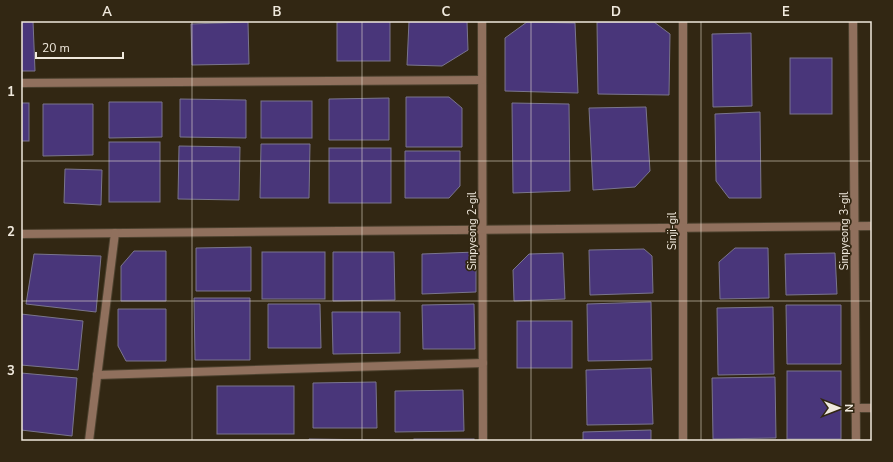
<svg xmlns="http://www.w3.org/2000/svg" width="893" height="462" viewBox="0 0 893 462" font-family="'Nunito Sans',sans-serif">
  <style>
    .green { fill: #2b3b06 }
    .building { fill: #49367a; stroke: #7a758d }
    .lines { fill: none; stroke-linecap: round; stroke-linejoin: round }
    .service-casing { stroke: #4d422f; stroke-width: 10 }
    .service { stroke: #90705d; stroke-width: 8 }
    .grid { fill: none; stroke: #f0e9dd; stroke-width: 1; stroke-opacity: 0.55 }
    .labels { text-anchor: middle; stroke-width: 3.5; stroke-linejoin: round; paint-order: stroke }
    .street-label { font-size: 11px; fill: #f0e9dd; stroke: #322713 }
    .neatline { fill: none; stroke: #f0e9dd; stroke-width: 1.5 }
    .grid-label { font-size: 13px; text-anchor: middle; font-weight: bold; fill: #f0e9dd }
  </style>
  <rect width="100%" height="100%" fill="#322713"/>
  <!-- green -->
  <path class="green" d="M871,233h1v167z"/>
  <!-- building -->
  <g class="building">
    <path d="M21,21h12l2,50h-14z"/>
    <rect x="337" y="21" width="53" height="40"/>
    <path d="M409,21h58l1,29 -26,16 -35,-1z"/>
    <path d="M248,22l1,42 -57,1 -1,-41z"/>
    <path d="M527,22l48,1 3,70 -73,-2v-53z"/>
    <path d="M597,22h57l16,12 -1,61 -71,-1z"/>
    <path d="M751,33l1,73 -39,1 -1,-73z"/>
    <rect x="790" y="58" width="42" height="56"/>
    <path d="M406,97h43l13,11v39h-56z"/>
    <path d="M389,98v42h-60v-41z"/>
    <path d="M180,99l66,1v38l-66,-1z"/>
    <rect x="261" y="101" width="51" height="37"/>
    <path d="M109,102h53v35l-53,1z"/>
    <rect x="21" y="103" width="8" height="38"/>
    <path d="M512,103l57,1 1,87 -57,2z"/>
    <path d="M43,104h50v51l-50,1z"/>
    <path d="M646,107l4,64 -15,16 -42,3 -4,-82z"/>
    <path d="M760,112l1,86h-32l-13,-17 -1,-67z"/>
    <rect x="109" y="142" width="51" height="60"/>
    <path d="M261,144h49l-1,54h-49z"/>
    <path d="M179,146l61,1 -1,53 -61,-1z"/>
    <rect x="329" y="148" width="62" height="55"/>
    <path d="M405,151h55v35l-11,12h-44z"/>
    <path d="M65,169l37,1 -1,35 -37,-2z"/>
    <path d="M251,247v44h-55v-43z"/>
    <path d="M735,248h33l1,50 -49,1 -1,-37z"/>
    <path d="M644,249l8,7 1,37 -63,2 -1,-45z"/>
    <path d="M134,251h32v50h-45v-35z"/>
    <rect x="262" y="252" width="63" height="47"/>
    <path d="M333,252h61l1,48 -62,1z"/>
    <path d="M476,252v40l-54,2v-40z"/>
    <path d="M563,253l2,46 -51,2 -1,-31 16,-16z"/>
    <path d="M835,253l2,41 -51,1 -1,-41z"/>
    <path d="M34,254l67,2 -5,56 -70,-8z"/>
    <path d="M194,298h56v62h-55z"/>
    <path d="M651,302l1,58 -64,1 -1,-57z"/>
    <path d="M268,304h52l1,44h-53z"/>
    <path d="M474,304l1,45h-52l-1,-44z"/>
    <path d="M786,305h55v59h-54z"/>
    <path d="M773,307l1,67 -56,1 -1,-67z"/>
    <path d="M118,309h48v52h-40l-8,-15z"/>
    <path d="M332,312h68v41l-67,1z"/>
    <path d="M21,314l62,7 -5,49 -57,-5z"/>
    <rect x="517" y="321" width="55" height="47"/>
    <path d="M651,368l2,56 -66,1 -1,-55z"/>
    <rect x="787" y="371" width="54" height="68"/>
    <path d="M21,373l56,5 -5,58 -51,-6z"/>
    <path d="M775,377l1,61 -63,1 -1,-61z"/>
    <path d="M376,382l1,46h-64v-45z"/>
    <rect x="217" y="386" width="77" height="48"/>
    <path d="M463,390l1,41 -69,1v-41z"/>
    <path d="M651,430v11h-68v-9z"/>
    <path d="M309,439l71,1v1h-71z"/>
    <rect x="414" y="439" width="60" height="2"/>
  </g>
  <g class="lines">
    <defs>
      <g id="service">
        <path d="M482,21l1,420"/>
        <path d="M683,21v420"/>
        <path d="M853,21l3,420"/>
        <path d="M21,83l461,-3"/>
        <path d="M21,234l851,-8"/>
        <path d="M97,375l386,-12"/>
        <path d="M856,408h16"/>
        <path d="M89,441l26,-208"/>
      </g>
    </defs>
    <!-- service casing -->
    <use href="#service" class="service-casing"/>
    <!-- service -->
    <use href="#service" class="service"/>
  </g>
  <!-- grid -->
  <path class="grid" d="M192,21v420M362,21v420M531,21v420M701,21v420M21,161h851M21,301h851"/>
  <g class="labels">
    <!-- street labels -->
    <g class="street-label">
      <text transform="translate(472 231) rotate(-90)" y="4">Sinpyeong 2-gil</text>
      <text transform="translate(672 231) rotate(-90)" y="4">Sinji-gil</text>
      <text transform="translate(844 231) rotate(-90)" y="4">Sinpyeong 3-gil</text>
    </g>
  </g>
  <!-- border -->
  <rect width="893" height="462" fill="none" stroke="#322713" stroke-width="44"/>
  <!-- north arrow -->
  <g transform="translate(839 408) rotate(90)" stroke="#322713" stroke-width="3" paint-order="stroke">
  <path d="M0-3L7 15L0 10L-7 15Z" fill="#f0e9dd"/>
  <text y="-6" font-size="11" font-weight="bold" text-anchor="middle" fill="#f0e9dd">N</text>
  </g>
  <!-- scale -->
  <path d="M36 52v6h87v-6" fill="none" stroke="#f0e9dd" stroke-width="2"/>
  <text x="42" y="52" font-size="12" fill="#f0e9dd" stroke="#322713" stroke-width="3" paint-order="stroke">20 m</text>
  <rect x="22" y="22" width="849" height="418" class="neatline"/>
  <g class="grid-label">
    <text x="107" y="16">A</text>
    <text x="277" y="16">B</text>
    <text x="446" y="16">C</text>
    <text x="616" y="16">D</text>
    <text x="786" y="16">E</text>
    <text x="11" y="96">1</text>
    <text x="11" y="236">2</text>
    <text x="11" y="375">3</text>
  </g>
</svg>
